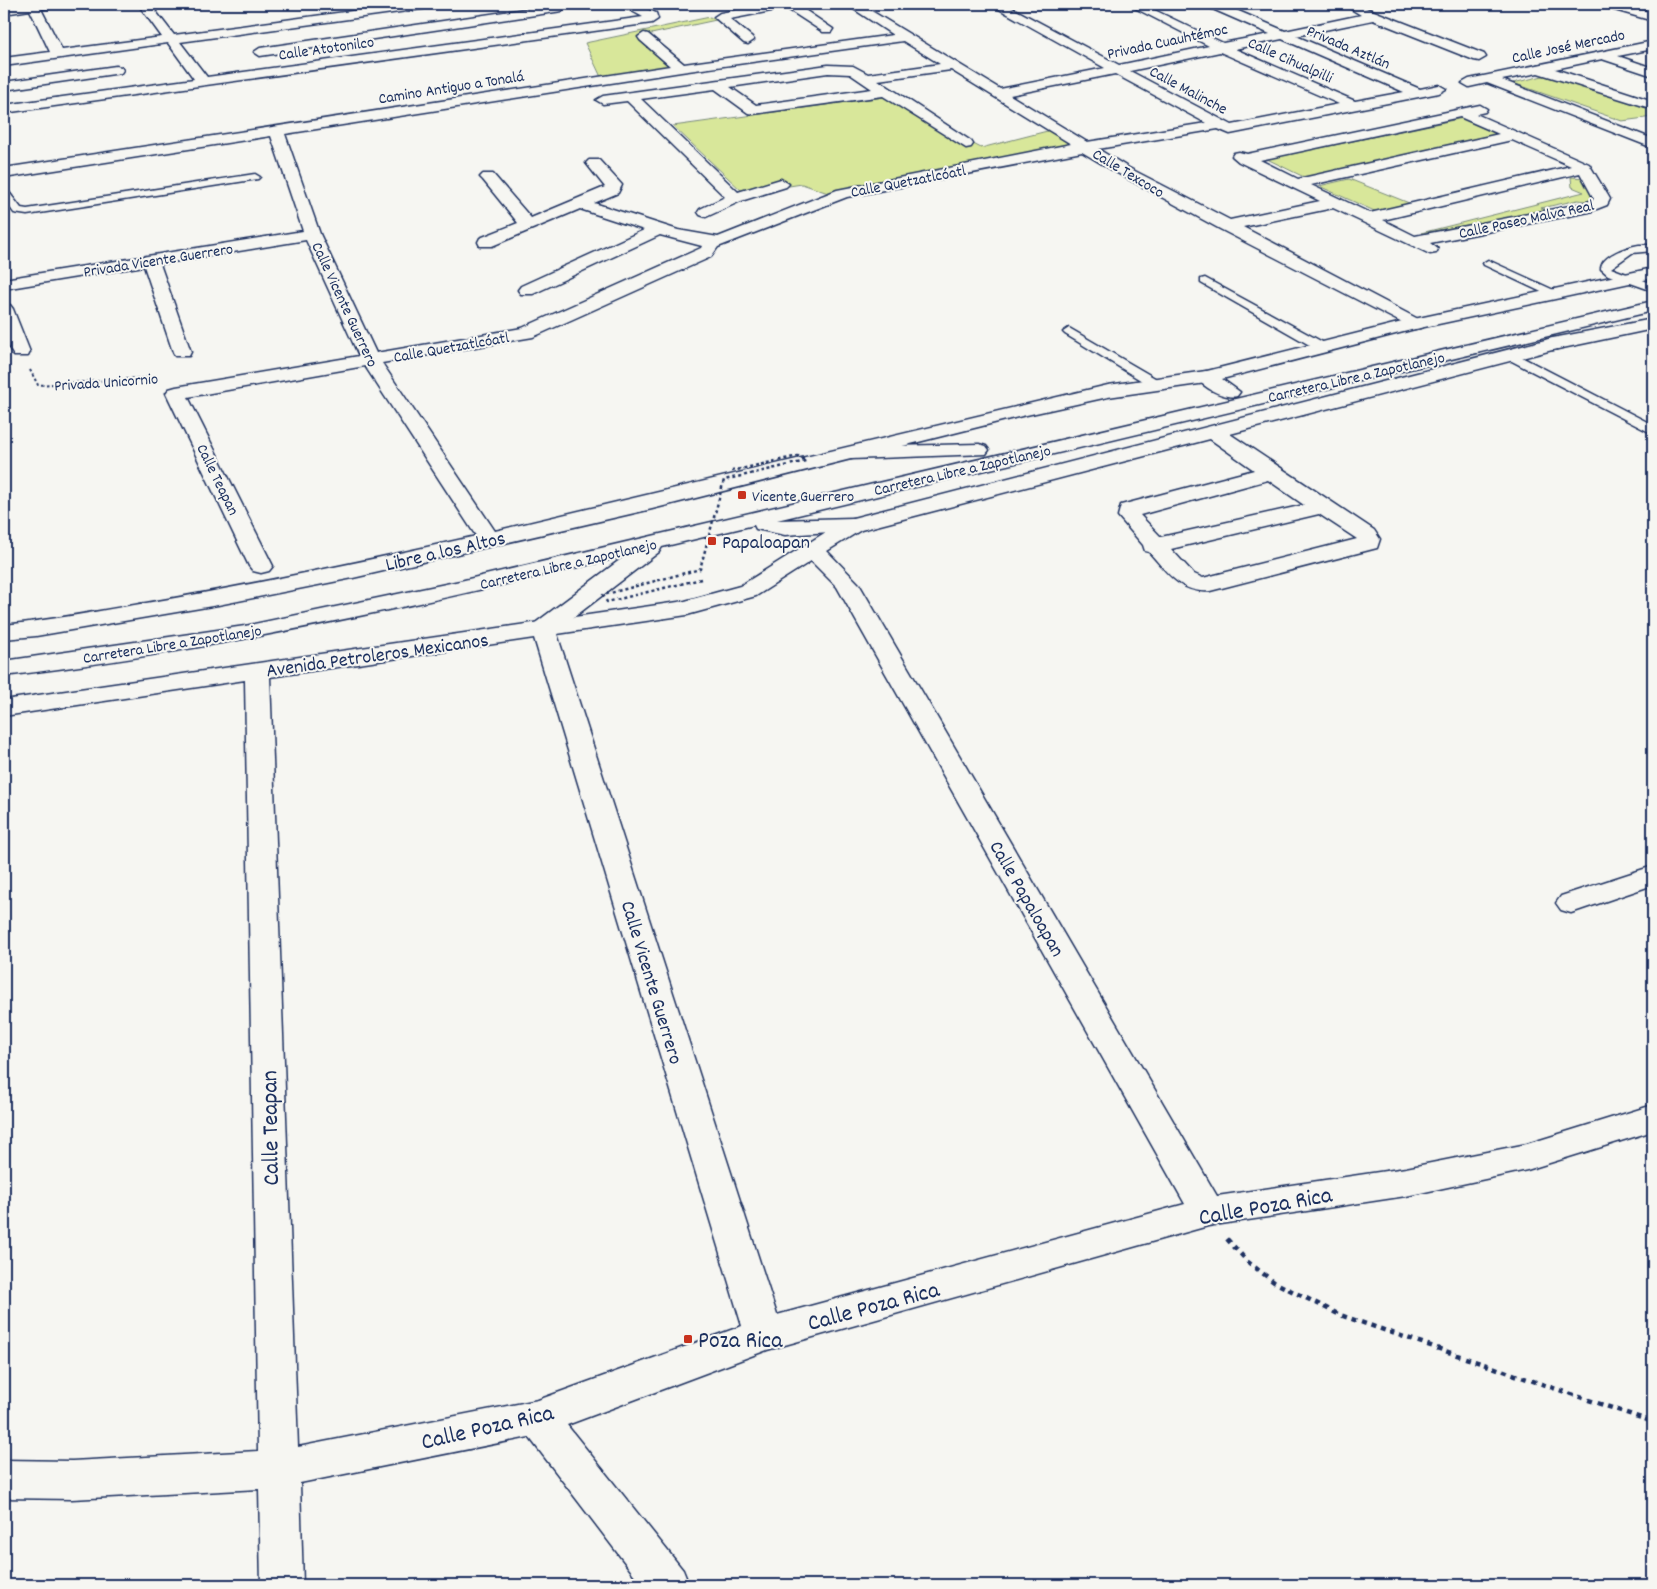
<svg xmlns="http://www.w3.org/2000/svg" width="1657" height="1589" viewBox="0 0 1657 1589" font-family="Dekko,sans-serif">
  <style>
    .green { fill: #d8e79a; stroke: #7a8b7c }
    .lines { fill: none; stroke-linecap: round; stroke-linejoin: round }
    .service-casing { stroke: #1b2f5e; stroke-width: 3 }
    .minor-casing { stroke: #1b2f5e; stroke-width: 3 }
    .tertiary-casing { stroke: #1b2f5e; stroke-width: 3 }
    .primary-casing { stroke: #1b2f5e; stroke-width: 3 }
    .path-far1 { stroke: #1b2f5e; stroke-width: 2; stroke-dasharray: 2.5 2.5; stroke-linecap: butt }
    .path { stroke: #1b2f5e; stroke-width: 4.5; stroke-dasharray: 5 5; stroke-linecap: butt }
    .service { fill: #f6f6f2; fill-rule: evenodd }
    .minor { fill: #f6f6f2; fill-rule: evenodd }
    .tertiary { fill: #f6f6f2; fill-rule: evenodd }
    .primary { fill: #f6f6f2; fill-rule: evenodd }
    .path-bridge { stroke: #1b2f5e; stroke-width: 2.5; stroke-dasharray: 3 3; stroke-linecap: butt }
    .poi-dot { fill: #c8321e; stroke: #f6f6f2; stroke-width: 2 }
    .labels { text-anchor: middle; stroke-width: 4; stroke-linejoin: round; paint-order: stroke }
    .far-street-label { font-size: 16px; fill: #1b2f5e; stroke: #f6f6f2 }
    .far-poi-label { font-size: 16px; fill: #1b2f5e; stroke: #f6f6f2; text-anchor: start }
    .poi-label { font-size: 20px; fill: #1b2f5e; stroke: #f6f6f2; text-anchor: start }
    .street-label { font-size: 20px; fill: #1b2f5e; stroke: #f6f6f2 }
    .near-street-label { font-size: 24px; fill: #1b2f5e; stroke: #f6f6f2 }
    .near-poi-label { font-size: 24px; fill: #1b2f5e; stroke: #f6f6f2; text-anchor: start }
  </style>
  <rect width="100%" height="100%" fill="#f6f6f2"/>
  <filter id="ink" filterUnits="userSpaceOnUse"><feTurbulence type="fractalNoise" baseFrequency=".02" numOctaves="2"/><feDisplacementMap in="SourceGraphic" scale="10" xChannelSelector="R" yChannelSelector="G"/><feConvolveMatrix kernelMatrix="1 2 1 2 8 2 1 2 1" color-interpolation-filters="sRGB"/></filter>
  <g filter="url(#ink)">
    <!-- green -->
    <g class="green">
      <path d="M710,17l6,3 -74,16 29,31 -70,10 -16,-34z"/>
      <path d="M1547,75l106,34v8l-31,4 -109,-38z"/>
      <path d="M884,97l97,51 74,-19 23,15 -247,50 -29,-10 -58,9 -71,-67z"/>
      <path d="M1468,117l43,18 -205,43 -39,-19z"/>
      <path d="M1571,177l14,1 10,24 -17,-2 -37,8 9,3 -129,22 163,-41 -12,-5z"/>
      <path d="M1349,179l65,26 -33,9 -62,-28z"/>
    </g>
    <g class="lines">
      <defs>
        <g id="service">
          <path d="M255,174l5,3 -2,2 -231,36 -13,-2 -10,-14v-9l4,1 13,17 6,1z"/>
          <path d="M1639,245h14v6l-21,2 -21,15 42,16v7l-45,-16 -7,-6c0,-14 27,-22 38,-24z"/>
          <path d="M1488,260l70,32 2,2 -6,3 -4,-1 -66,-31 -1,-2z"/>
          <path d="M1205,278l123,67 2,3 -2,3h-8l-119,-68v-4z"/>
          <path d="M1069,328l91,53 2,3 -6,4 -4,-1 -87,-53 -2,-2z"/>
          <path d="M1510,351l143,74v9l-147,-76 -2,-3z"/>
        </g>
        <g id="minor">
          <path d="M25,4h33l-2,3 -15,2 21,41 100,-13 -24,-33h12l24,31 230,-31h31l-6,4 -249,34 27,35 436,-60 -24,-13h15l22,9 2,6 -6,4 -648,90v-8l190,-26 -26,-36 -164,23v-8l46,-6 -20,-42 -26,4v-8z"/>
          <path d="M558,4l4,1 2,3 -2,3 -302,45 -6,-4 6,-4z"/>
          <path d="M770,4h26l37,25 -2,3h-8l-37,-24 -56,11 22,18 2,3 -6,4 -4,-1 -30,-26 6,-4z"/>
          <path d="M846,4h14l140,85 105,-21 -115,-64h15l114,61 90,-19 -82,-42h15l81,39 47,-9 -62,-27 -2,-3h16l63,27 76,-16 -10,-6 2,-3h8l123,48 2,3 -7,4 -5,-1 -101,-40 -77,16 124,53 19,-4 7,4 -7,4 -209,41 -12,-5 -120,20 31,19 101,52 90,-19 -81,-39 -7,-6 2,-3 5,-1 8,2 233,-49 7,4 -2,3 -9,2 113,50 21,35 -3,6 -18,7 -159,31 8,6 -2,4 -6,1 -97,-46 -90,19 177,93 3,4 -3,4 -6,1 -194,-100 -101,-55 -37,-22 -235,45 -129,50 -7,10 -178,80 -151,26 113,168 613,-146 98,-14 7,2 3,4 -3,4 -7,2 -98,14 -86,19 -370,93 -299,69 -135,27 -182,31 -32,3v-14c48,-5 95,-14 142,-22 111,-19 220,-42 330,-67l-111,-170 -177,31 85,169 -4,5 -8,2 -8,-2 -4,-5 -83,-173 3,-4 7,-2 183,-31 -53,-116 -146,24 31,88 -2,4h-14l-2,-4 -29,-86 -140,23v-10l299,-48 -32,-95 -267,42v-10l666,-102 -30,-26 -2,-3 6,-4 4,1 36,30 209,-29zM1282,39l122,53 -49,9 -120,-52zM903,41l37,23 -72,10 -15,-8 -25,-1 -225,31 -7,4 7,4 24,-3 98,96 -25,12 -2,3 2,3 6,2 35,-16 45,-14 3,-3 -8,-5 -43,13 -97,-93 74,-10 33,24 5,1 130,-18 83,52 5,-1 2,-3 -2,-3 -93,-61 73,-10 120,74 -234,46 -119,47 -40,-7 -84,-27 24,-10 4,-8 -23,-25h-10l-3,3 19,24 -74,31 -38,-44h-10l-3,3 3,3 35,43 -38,15 -2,4 2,4h12l88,-37 64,21 -123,56 -3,4 3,4h12l127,-59 42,11 -1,2 -179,80 -146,25 -56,-119 -35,-100 396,-62zM1220,52l119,52 -107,21 -102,-54zM828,73l22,1 22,15 -116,16 -26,-18zM1115,74l91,49 -119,19 -77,-47zM1460,117l39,17 -201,45 -38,-19zM1512,140l59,26 -201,47 -59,-28zM1580,173l14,26 -9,4 -170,33 -32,-16z"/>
          <path d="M1602,4h18l33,9v8l-49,-14z"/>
          <path d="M1653,41v8l-35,7 35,12v8l-51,-17 -47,10 98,32v8l-115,-36 -36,7 151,59v9l-166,-65 -18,4 -7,-4 7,-4z"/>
          <path d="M116,66l5,1 2,3 -2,3 -117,17v-8z"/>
          <path d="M4,304l6,1 3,4 17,43 -2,4h-14c-11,-16 -11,-34 -10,-52z"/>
          <path d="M1553,338l7,2 2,4 -2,4 -330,86 144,96 6,9 -3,9 -167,43c-29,3 -44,-20 -61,-39l-4,-1 -2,-6 -25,-29 3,-11 133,-35 -44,-31 -349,91 -34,21 32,33 358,612 189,-28 121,-24 126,-39v26l-126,39 -121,26 -198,30 -441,124 -200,75 116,145 6,15h-47l-113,-148 -229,46 3,102h-42l-2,-96 -187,10 -68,-1v-38l68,1 186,-10 -13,-771 -241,36v-16l681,-99 55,-15 105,-66zM1268,480l36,25 -143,32 -21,-22zM1319,514l38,25 -154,39 -9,-4 -23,-25zM811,561l26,26 348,617 -408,111 -220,-681 130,-19 69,-19zM534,638l208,688 -204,74 -240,47 -28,-770z"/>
          <path d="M1653,866v19l-82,28 -10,-3 -5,-7 5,-7z"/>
        </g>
        <g id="tertiary">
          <path d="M1653,268v10l-238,51 -193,50 18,13 -3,4c-13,3 -33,-8 -41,-19l3,-4 215,-54z"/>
          <path d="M1653,319v10l-100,21 -7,-2 -2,-4 2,-4 7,-2z"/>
        </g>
        <g id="primary">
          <path d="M1653,301v10l-876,209 76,-2 8,2 3,5 -3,5 -76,5 -29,-6 -2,-4 -92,22 -3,5 -107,82 -9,2 -9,-2 -3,-5 3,-5 91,-68c-206,49 -411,95 -621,120v-15l241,-35 215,-45z"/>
          <path d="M979,444l7,2 3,4 -3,4 -135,5 -7,-2 -3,-4 3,-4 7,-2z"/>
        </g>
      </defs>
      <!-- service casing -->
      <use href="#service" class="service-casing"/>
      <!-- minor casing -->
      <use href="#minor" class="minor-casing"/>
      <!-- tertiary casing -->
      <use href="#tertiary" class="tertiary-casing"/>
      <!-- primary casing -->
      <use href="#primary" class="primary-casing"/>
      <!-- path-far1 -->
      <path class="path-far1" d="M30,370l8,15 119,-8"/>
      <!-- path -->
      <path class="path" d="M1227,1239l21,23 26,20 66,33 313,107"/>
      <!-- service -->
      <use href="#service" class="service"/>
      <!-- minor -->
      <use href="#minor" class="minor"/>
      <!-- tertiary -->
      <use href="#tertiary" class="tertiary"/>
      <!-- primary -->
      <use href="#primary" class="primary"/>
      <!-- path-bridge -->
      <path class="path-bridge" d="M701,579l-94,23 -4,-7 97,-26 24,-89 82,-19 -8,-5 -66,15"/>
    </g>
  </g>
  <!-- markers -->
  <g class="poi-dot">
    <rect x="737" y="490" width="10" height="10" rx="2.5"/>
    <rect x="707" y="536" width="10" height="10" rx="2.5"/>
    <rect x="683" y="1334" width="10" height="10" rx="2.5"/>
  </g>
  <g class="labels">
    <!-- far-street labels -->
    <g class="far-street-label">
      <text transform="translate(1167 40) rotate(-12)" y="6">Privada Cuauhtémoc</text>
      <text transform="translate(1568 45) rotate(-12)" y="6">Calle José Mercado</text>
      <text transform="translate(1349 46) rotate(23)" y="6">Privada Aztlán</text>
      <text transform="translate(326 47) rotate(-8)" y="6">Calle Atotonilco</text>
      <text transform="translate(1291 59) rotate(24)" y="6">Calle Cihualpilli</text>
      <text transform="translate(451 86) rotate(-9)" y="6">Camino Antiguo a Tonalá</text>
      <text transform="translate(1189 89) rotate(28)" y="6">Calle Malinche</text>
      <text transform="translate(1129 172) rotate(31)" y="6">Calle Texcoco</text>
      <text transform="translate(908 180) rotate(-11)" y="6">Calle Quetzatlcóatl</text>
      <text transform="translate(1526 218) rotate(-12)" y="6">Calle Paseo Malva Real</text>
      <text transform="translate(158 259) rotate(-9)" y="6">Privada Vicente Guerrero</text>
      <text transform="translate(346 304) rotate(65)" y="6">Calle Vicente Guerrero</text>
      <text transform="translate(451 346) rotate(-10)" y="6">Calle Quetzatlcóatl</text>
      <text transform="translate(1356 376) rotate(-13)" y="6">Carretera Libre a Zapotlanejo</text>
      <text transform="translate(106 381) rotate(-4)" y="6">Privada Unicornio</text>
      <text transform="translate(962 469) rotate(-13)" y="6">Carretera Libre a Zapotlanejo</text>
      <text transform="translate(219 479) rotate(64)" y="6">Calle Teapan</text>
      <text transform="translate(568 563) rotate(-13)" y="6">Carretera Libre a Zapotlanejo</text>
      <text transform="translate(172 643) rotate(-9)" y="6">Carretera Libre a Zapotlanejo</text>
    </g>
    <!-- far-poi labels -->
    <g class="far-poi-label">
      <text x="752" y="501">Vicente Guerrero</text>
    </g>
    <!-- poi labels -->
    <g class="poi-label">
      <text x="722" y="548">Papaloapan</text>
    </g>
    <!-- street labels -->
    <g class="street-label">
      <text transform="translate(445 550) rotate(-13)" y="7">Libre a los Altos</text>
      <text transform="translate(377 654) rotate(-8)" y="7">Avenida Petroleros Mexicanos</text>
      <text transform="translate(1028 898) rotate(60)" y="7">Calle Papaloapan</text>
      <text transform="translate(653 982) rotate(73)" y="7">Calle Vicente Guerrero</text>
    </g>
    <!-- near-street labels -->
    <g class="near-street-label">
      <text transform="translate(269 1128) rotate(-91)" y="8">Calle Teapan</text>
      <text transform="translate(1265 1205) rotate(-10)" y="8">Calle Poza Rica</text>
      <text transform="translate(873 1305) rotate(-15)" y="8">Calle Poza Rica</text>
      <text transform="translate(487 1426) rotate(-13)" y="8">Calle Poza Rica</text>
    </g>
    <!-- near-poi labels -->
    <g class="near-poi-label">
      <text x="698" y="1347">Poza Rica</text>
    </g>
  </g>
  <!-- margin -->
  <rect width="1657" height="1589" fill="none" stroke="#f6f6f2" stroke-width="20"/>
  <rect x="10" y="10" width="1637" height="1569" fill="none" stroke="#1b2f5e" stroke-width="2" filter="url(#ink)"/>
</svg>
